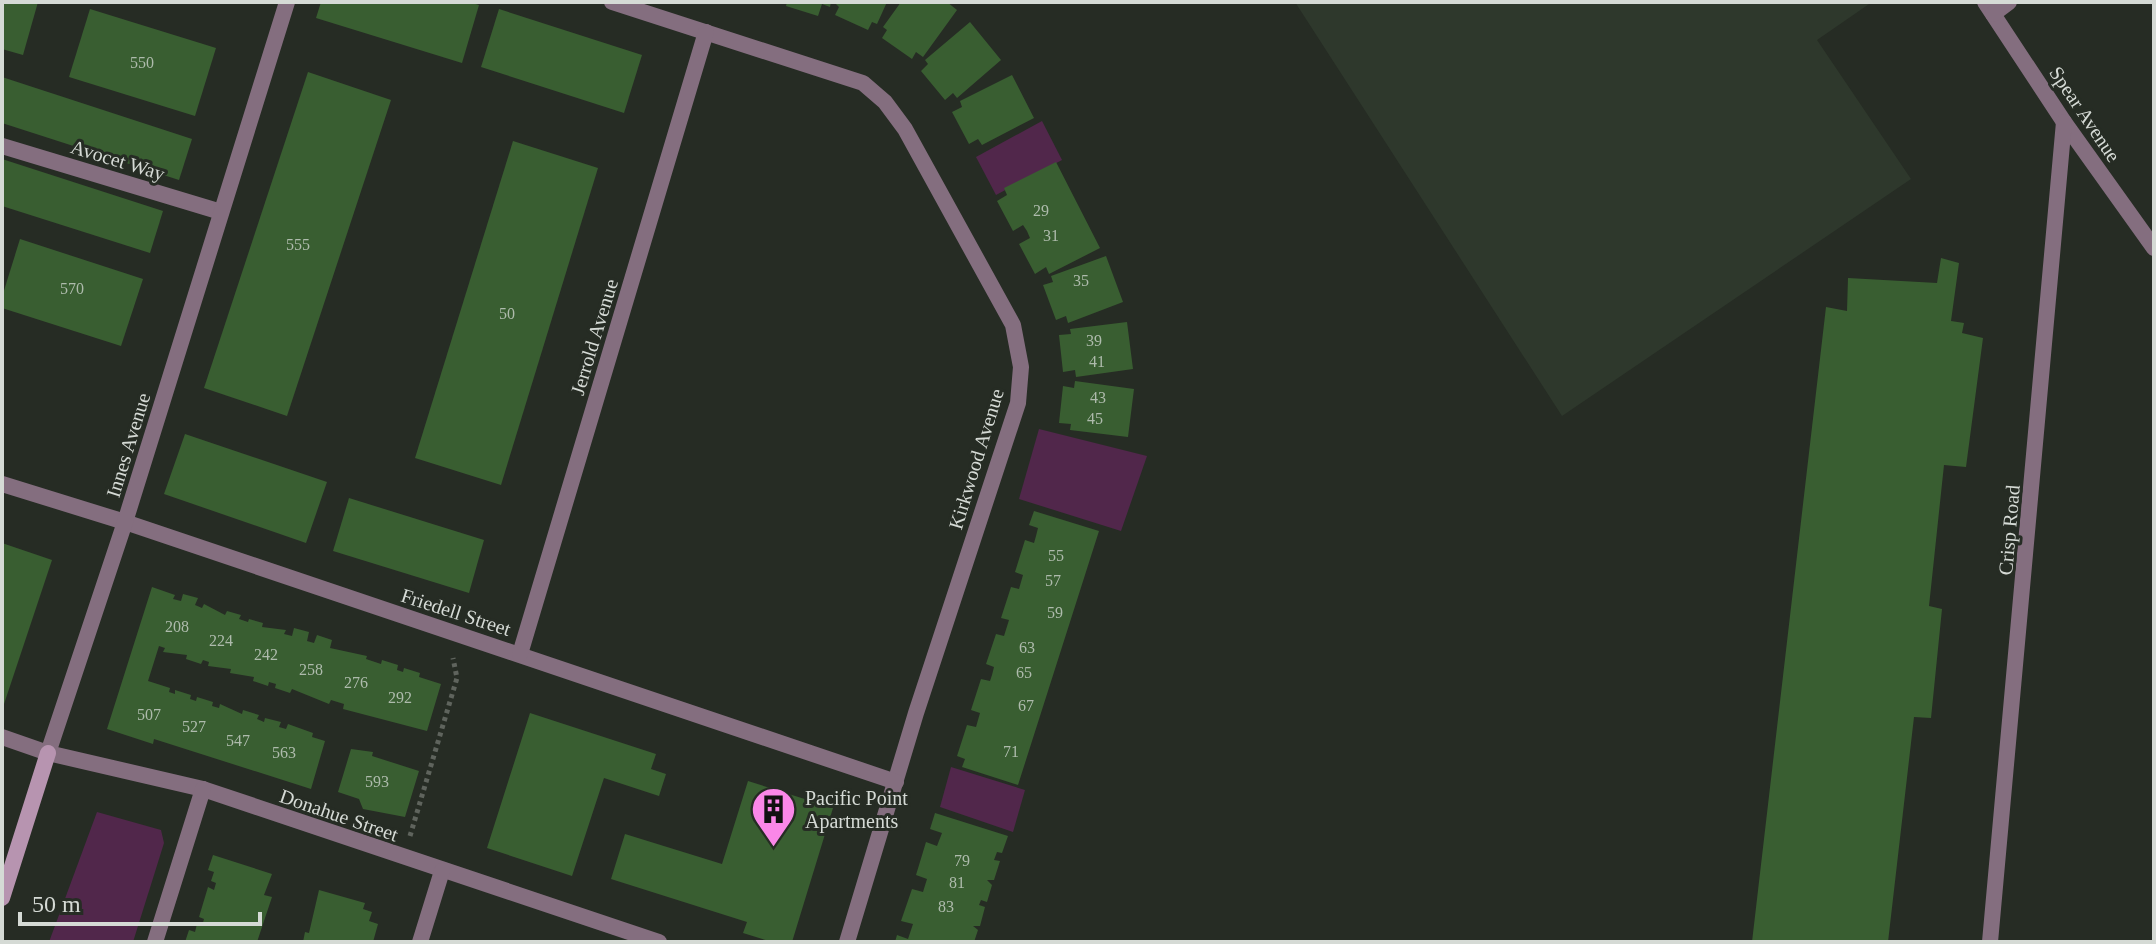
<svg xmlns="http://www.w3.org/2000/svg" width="2156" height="944" viewBox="0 0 2156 944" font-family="'Times New Roman',serif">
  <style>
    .built { fill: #2e382c }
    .green { fill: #51274b }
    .building { fill: #395e31 }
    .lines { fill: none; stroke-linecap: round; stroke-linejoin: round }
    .path { stroke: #5f645d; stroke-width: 5; stroke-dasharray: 4 4; stroke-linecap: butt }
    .street { stroke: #846e7f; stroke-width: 16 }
    .secondary { stroke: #b794b0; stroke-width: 16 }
    .labels { text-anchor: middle; stroke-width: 6; stroke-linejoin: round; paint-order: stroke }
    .number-label { font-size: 16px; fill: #aebbac }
    .street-label { font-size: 20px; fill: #d5dad5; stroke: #262c24 }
    .poi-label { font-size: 20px; fill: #d5dad5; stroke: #262c24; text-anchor: start }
  </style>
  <rect width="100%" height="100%" fill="#262c24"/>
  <!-- built -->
  <path class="built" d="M1295,2h577l-55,38 94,139 -349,237z"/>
  <!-- green -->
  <g class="green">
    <path d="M1042,121l20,39 -66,35 -20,-38z"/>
    <path d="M1039,429l108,27 -26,75 -102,-32z"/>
    <path d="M951,767l74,23 -12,42 -73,-25z"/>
    <path d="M97,812l64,18 3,13 -31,99h-84z"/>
  </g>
  <!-- building -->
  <g class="building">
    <path d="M2,2h36l-15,53 -21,-6z"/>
    <path d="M321,2h148l10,3 -17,58 -146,-45z"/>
    <path d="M787,2h44l-1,5 -8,-3 -4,12 -32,-10z"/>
    <path d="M834,2h53l-10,22 -5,-2 -4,8 -33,-15 4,-8z"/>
    <path d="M901,2h46l10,8 -34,47 -7,-5 -4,7 -30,-21 5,-8 -4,-3z"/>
    <path d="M90,9l126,39 -21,68 -126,-39z"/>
    <path d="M499,9l143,46 -18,58 -143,-46z"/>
    <path d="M970,22l31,38 -44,38 -4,-5 -8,7 -24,-29 7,-7 -3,-4z"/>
    <path d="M308,72l83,28 -104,316 -83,-28z"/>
    <path d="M1012,75l22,43 -52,27 -4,-6 -9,5 -17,-32 10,-5 -2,-6z"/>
    <path d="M2,77l190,62 -13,41 -177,-57z"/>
    <path d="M513,141l85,27 -97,317 -86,-27z"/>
    <path d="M2,159l161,52 -13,42 -148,-47z"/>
    <path d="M1056,162l44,86 -51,26 -3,-7 -11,7 -16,-30 11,-6 -3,-7 -4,-6 -10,6 -16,-30 10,-6 -3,-7z"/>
    <path d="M20,239l123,40 -22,67 -119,-38v-11z"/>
    <path d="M1106,256l17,46 -55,21 -2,-7 -10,4 -13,-35 10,-3 -2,-6z"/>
    <path d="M1941,258l18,5 -8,58 13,2 -2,10 21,5 -17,129 -22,-2 -15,141 13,3 -11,109 -17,-1 -26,225h-136l74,-635 21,4 1,-33 89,5z"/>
    <path d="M1127,322l6,47 -57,8 -1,-7 -12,2 -4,-37 12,-1 -1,-5z"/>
    <path d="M1075,381l59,8 -6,48 -58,-7 1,-6 -12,-1 4,-37 11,2z"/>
    <path d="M185,434l142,48 -21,61 -142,-49z"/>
    <path d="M349,498l135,42 -15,53 -136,-42z"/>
    <path d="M1034,511l65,20 -81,254 -56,-18 3,-8 -8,-3 10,-31 9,2 4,-14 -9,-3 10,-31 9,2 2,-6 2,-8 -8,-3 10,-30 8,2 5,-16 -8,-2 10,-31 8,2 4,-14 -8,-3 10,-32 9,3 2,-7 2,-8 -9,-3z"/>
    <path d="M2,543l50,17 -48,144 -2,-1z"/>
    <path d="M152,587l23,8 -2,4 8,2 2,-7 15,4 -3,7 7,3 2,-4 21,11 2,-4 14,4 -2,4 9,3 1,-3 14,4 -1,4 24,3 -2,4 8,2 2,-8 15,4 -2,9 7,2 3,-8 15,5 -2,8 37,8 -1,3 15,5 1,-4 16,5 -1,5 6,2 1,-4 16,5 -1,4 22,7 -14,47 -84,-22 1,-5 -13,-4 -2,4 -37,-15 -2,4 -15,-5 1,-4 -7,-2 -1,4 -15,-5 1,-4 -24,-4 1,-4 -23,-3 1,-4 -6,-2 -2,4 -15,-5 1,-4 -24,-3 2,-4 -6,-2 -11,35 22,7 -1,4 6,2v-4l16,5 -1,4 6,2 1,-4 16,5 -1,4 7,2 1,-4 22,10 1,-4 16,5 -2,4 7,3 1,-4 16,4 -2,5 7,2 2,-5 25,9 -1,4 13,4 -14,48 -157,-50 -1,5 -46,-15z"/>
    <path d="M530,713l126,41 -5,15 15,5 -7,22 -55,-18 -32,98 -85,-28z"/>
    <path d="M351,749l22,3 -1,4 47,15 -14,46 -42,-8 -4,-10 -21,-7z"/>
    <path d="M748,781l85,27 -41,134h-20l-29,-9 4,-11 -136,-43 14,-45 97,30z"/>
    <path d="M935,813l73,23 -6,17 -5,-1 -3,8 6,1 -6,19h-7l5,5 -5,17 -6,-2 -2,5 6,2 -5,19h-7l5,4 -4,12h-79l2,-7 11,4 5,-15 -12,-3 11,-32 11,3 4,-13 -11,-4 10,-33 11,4 5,-13 -12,-4z"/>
    <path d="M213,855l59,19 -8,21 8,2 -15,45h-72l4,-12 6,2 2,-8 5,2 2,-7 -5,-2 9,-30 6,3 2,-7 -5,-2 3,-9 -6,-2z"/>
    <path d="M319,890l46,13 -2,6 9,3 -3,9 9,3 -5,18h-70l2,-10 4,1z"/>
  </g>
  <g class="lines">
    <!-- path -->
    <path class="path" d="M410,836l47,-158 -4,-20"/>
    <!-- street -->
    <g class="street">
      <path d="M612,2l251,81 22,19 20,27 108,196 8,42 -3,36 -102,310 -69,229"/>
      <path d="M1985,2l79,120 90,126"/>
      <path d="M1993,14l16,-12"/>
      <path d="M2,146l219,66"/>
      <path d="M2,484l123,38 771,260"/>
      <path d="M520,654l186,-622"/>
      <path d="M2,737l46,16 155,36 456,153"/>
      <path d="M48,753l77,-231 162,-520"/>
      <path d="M155,942l48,-153"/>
      <path d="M420,942l22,-71"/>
      <path d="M1990,942l74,-820"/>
    </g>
    <!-- secondary -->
    <path class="secondary" d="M2,898l46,-145"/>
  </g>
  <!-- icons -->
  <defs>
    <symbol id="building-pin" viewBox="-11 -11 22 30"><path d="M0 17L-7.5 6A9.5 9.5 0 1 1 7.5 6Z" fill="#fa87e8" stroke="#262c24"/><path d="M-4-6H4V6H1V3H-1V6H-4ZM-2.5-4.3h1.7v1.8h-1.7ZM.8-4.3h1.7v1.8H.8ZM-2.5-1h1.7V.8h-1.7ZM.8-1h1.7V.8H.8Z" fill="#111"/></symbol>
  </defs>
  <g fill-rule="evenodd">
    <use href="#building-pin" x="748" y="784" width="51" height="69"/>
  </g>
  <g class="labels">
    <!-- number labels -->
    <g class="number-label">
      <text x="142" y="68">550</text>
      <text x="1041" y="216">29</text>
      <text x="1051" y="241">31</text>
      <text x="298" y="250">555</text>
      <text x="1081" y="286">35</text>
      <text x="72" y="294">570</text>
      <text x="507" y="319">50</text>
      <text x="1094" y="346">39</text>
      <text x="1097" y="367">41</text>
      <text x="1098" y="403">43</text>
      <text x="1095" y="424">45</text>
      <text x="1056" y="561">55</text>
      <text x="1053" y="586">57</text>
      <text x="1055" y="618">59</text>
      <text x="177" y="632">208</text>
      <text x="221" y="646">224</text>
      <text x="1027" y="653">63</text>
      <text x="266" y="660">242</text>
      <text x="311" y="675">258</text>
      <text x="1024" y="678">65</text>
      <text x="356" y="688">276</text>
      <text x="400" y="703">292</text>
      <text x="1026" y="711">67</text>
      <text x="149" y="720">507</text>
      <text x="194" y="732">527</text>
      <text x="238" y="746">547</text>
      <text x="1011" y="757">71</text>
      <text x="284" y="758">563</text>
      <text x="377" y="787">593</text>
      <text x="962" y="866">79</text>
      <text x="957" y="888">81</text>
      <text x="946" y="912">83</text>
    </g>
    <!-- street labels -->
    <g class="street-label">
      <text transform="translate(2085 114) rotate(56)" y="7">Spear Avenue</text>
      <text transform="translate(118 160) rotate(17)" y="7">Avocet Way</text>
      <text transform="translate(594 337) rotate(-73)" y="7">Jerrold Avenue</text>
      <text transform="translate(128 445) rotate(-73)" y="7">Innes Avenue</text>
      <text transform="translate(976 459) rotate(-73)" y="7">Kirkwood Avenue</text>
      <text transform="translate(2009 530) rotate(-85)" y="7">Crisp Road</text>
      <text transform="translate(456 612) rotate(18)" y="7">Friedell Street</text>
      <text transform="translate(339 815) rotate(19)" y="7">Donahue Street</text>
    </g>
    <!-- poi labels -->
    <g class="poi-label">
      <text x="805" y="805">Pacific Point<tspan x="805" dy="23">Apartments</tspan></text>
    </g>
  </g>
  <!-- border -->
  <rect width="2156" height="944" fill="none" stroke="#d5dad5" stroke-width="8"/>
  <!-- scale -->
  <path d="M20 912v12h240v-12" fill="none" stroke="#d5dad5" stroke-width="4"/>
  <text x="32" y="912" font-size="24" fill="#d5dad5" stroke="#262c24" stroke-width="6" paint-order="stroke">50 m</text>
</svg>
